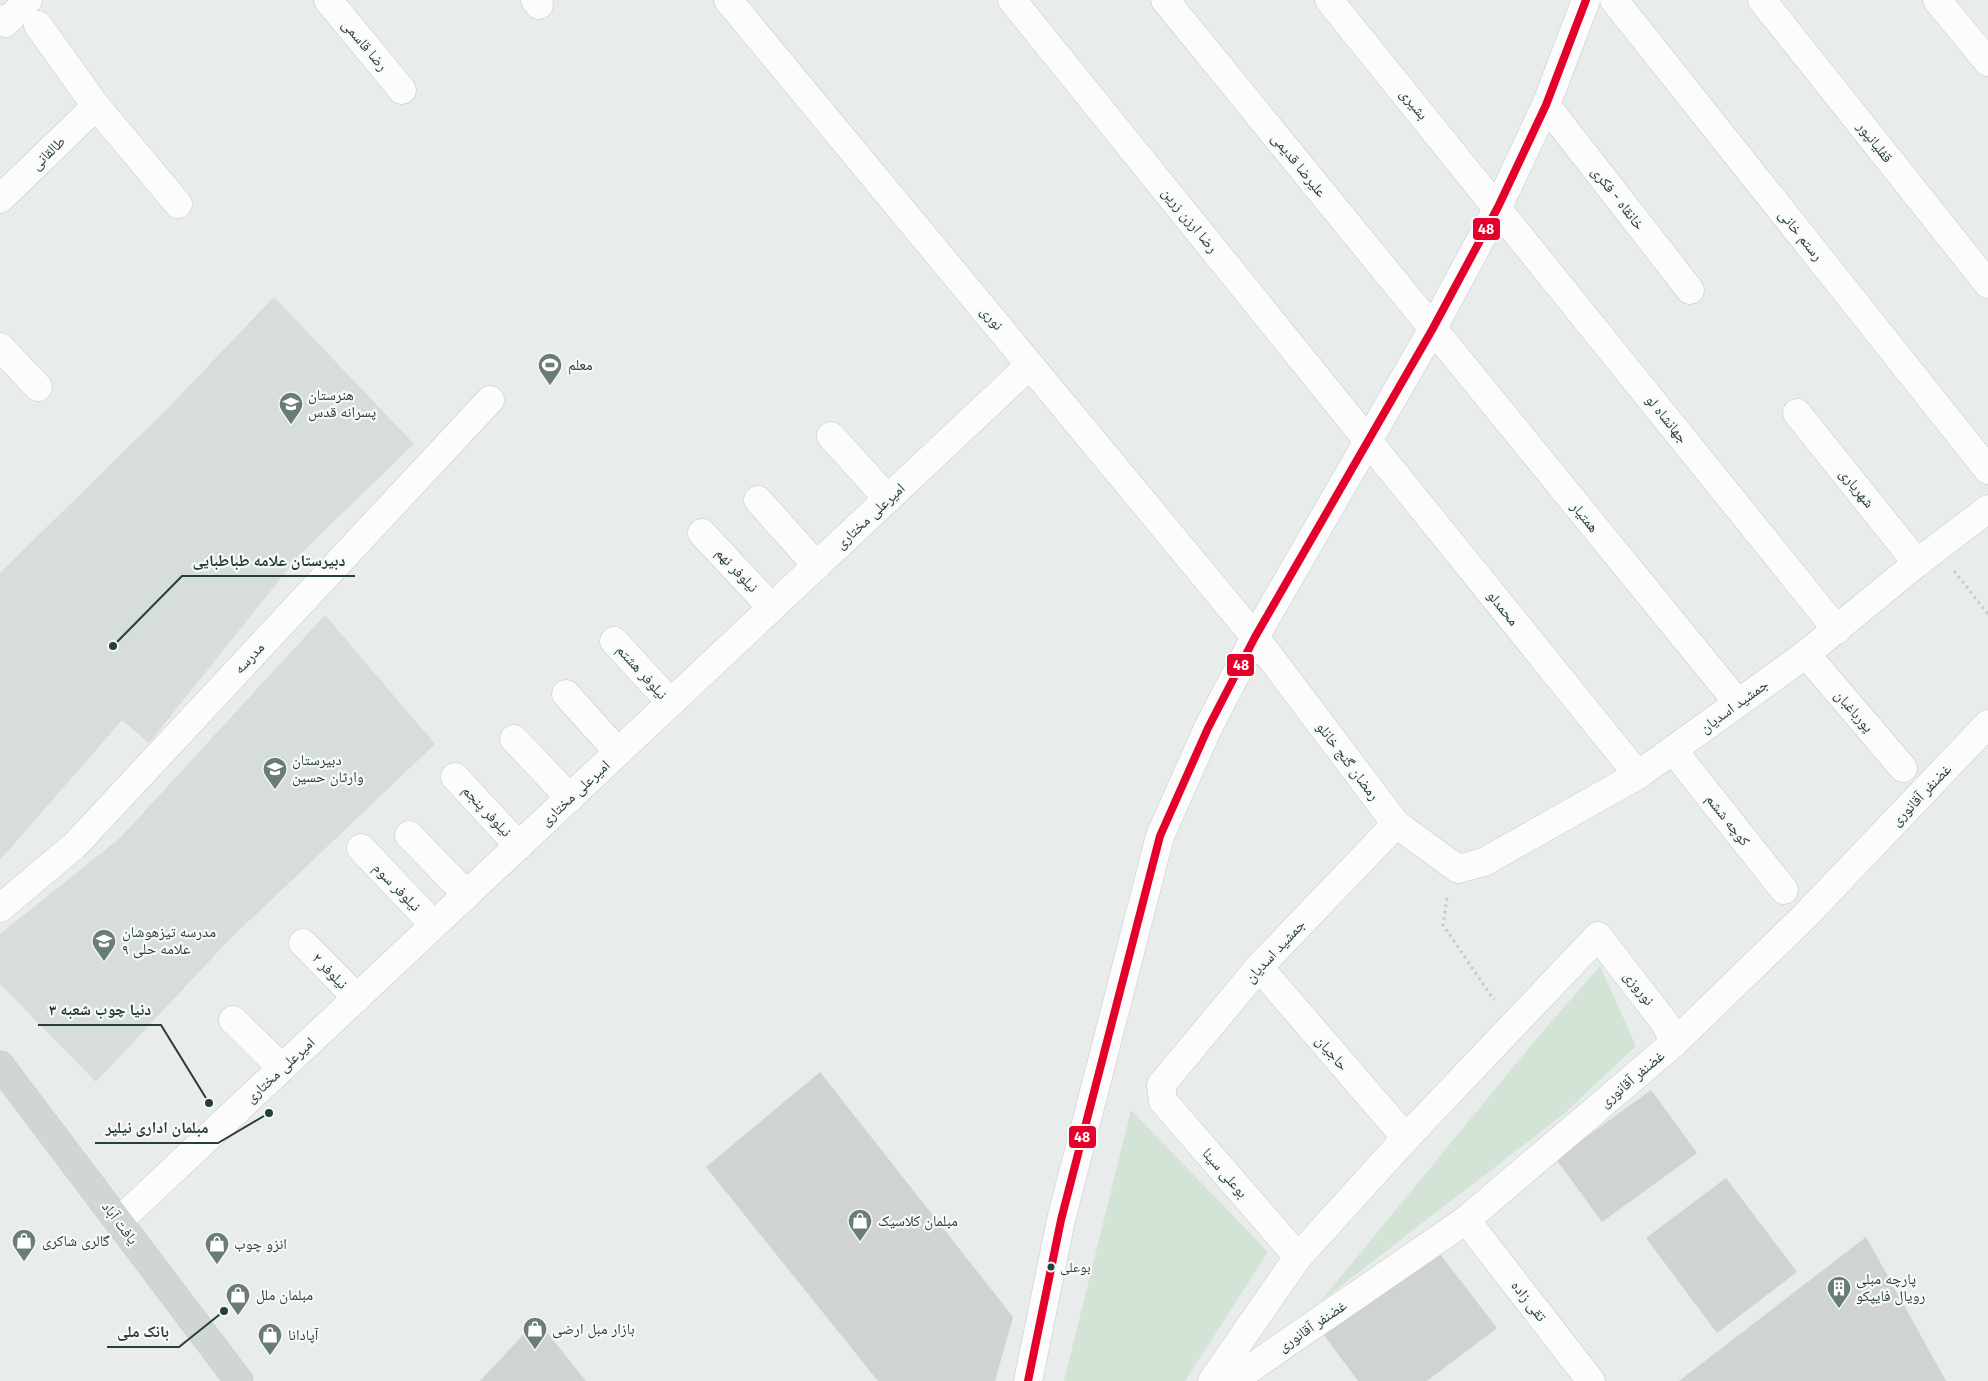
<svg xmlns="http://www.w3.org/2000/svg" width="1988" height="1381" viewBox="0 0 1988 1381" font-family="'Fira Sans','Noto Naskh Arabic',sans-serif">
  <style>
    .built { fill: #d6ddda }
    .green { fill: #d3e4d7 }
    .building { fill: #cfd3d1 }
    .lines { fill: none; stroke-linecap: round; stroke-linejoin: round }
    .minor-casing { stroke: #c5c9c7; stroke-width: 29 }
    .major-casing { stroke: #c3cac8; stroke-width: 29 }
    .path { stroke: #c3cbc8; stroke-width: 3; stroke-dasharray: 2.5 4; stroke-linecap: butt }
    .minor { stroke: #fcfcfc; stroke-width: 28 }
    .major { stroke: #d0d6d4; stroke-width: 28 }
    .bus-1-casing { stroke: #f7faf8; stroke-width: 11 }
    .bus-1 { stroke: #e4002b; stroke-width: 8 }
    .bus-dot { fill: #263f38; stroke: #f7faf8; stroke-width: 2 }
    .labels { text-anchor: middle; stroke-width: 4.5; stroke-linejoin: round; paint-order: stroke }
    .bus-label { font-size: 14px; fill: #263f38; stroke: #f7faf8; text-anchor: start }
    .street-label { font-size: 15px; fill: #263f38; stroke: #f7faf8 }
    .poi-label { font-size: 15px; fill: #263f38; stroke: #f7faf8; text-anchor: start }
    .leader { fill: none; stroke: #263f38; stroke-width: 2 }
    .callout-dot { fill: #263f38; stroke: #f7faf8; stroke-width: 2 }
    .callout-label { font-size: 16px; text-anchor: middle; font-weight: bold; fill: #263f38; stroke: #f7faf8; stroke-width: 4.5; stroke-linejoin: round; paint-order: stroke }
    .line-badge { stroke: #f7faf8; stroke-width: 2 }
    .badge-label { font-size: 14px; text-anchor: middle; font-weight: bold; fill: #fff }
  </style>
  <rect width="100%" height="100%" fill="#e8ecea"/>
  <!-- built -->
  <g class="built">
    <path d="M274,297l140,147 -113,109 -152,190 -27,-23 -122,140v-287l169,-166z"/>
    <path d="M325,615l110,129 -207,197 -132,141 -96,-98v-50l121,-97z"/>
  </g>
  <!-- green -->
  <g class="green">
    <path d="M1600,966l36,80 -71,67 -245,189 217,-264z"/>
    <path d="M1131,1110l137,142 -83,129h-121z"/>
  </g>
  <!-- building -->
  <g class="building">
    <path d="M820,1072l193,245 -18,64h-117l-172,-214z"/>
    <path d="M1651,1090l46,63 -95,69 -46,-63z"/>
    <path d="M1726,1178l71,94 -80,61 -71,-95z"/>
    <path d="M1866,1237l80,144h-267z"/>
    <path d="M1436,1249l61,79 -70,53h-69l-34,-46z"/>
    <path d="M537,1320l49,61h-106z"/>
  </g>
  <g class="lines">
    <defs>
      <g id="minor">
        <path d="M328,0l74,90"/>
        <path d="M535,0l4,5"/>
        <path d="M728,0l527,637 141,187 62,45 26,-7 154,-87 168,-121 111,-91 71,-54"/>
        <path d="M1012,0l626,775"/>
        <path d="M1165,0l573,703"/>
        <path d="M1329,0l508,630"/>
        <path d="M1614,0l374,470"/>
        <path d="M1762,0l226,284"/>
        <path d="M1937,0l51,62"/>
        <path d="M0,19l5,4 23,-23"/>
        <path d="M38,25l58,81 82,98"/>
        <path d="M1546,105l144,185"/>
        <path d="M0,199l96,-93"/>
        <path d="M0,347l38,40"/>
        <path d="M1797,413l120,150"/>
        <path d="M831,436l57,63"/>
        <path d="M758,500l59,66"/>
        <path d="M702,533l70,75"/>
        <path d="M614,641l57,62"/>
        <path d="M1806,654l97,114"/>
        <path d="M566,694l52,58"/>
        <path d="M514,739l56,59"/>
        <path d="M1673,750l111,140"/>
        <path d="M455,777l64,69"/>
        <path d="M409,835l58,60"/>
        <path d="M361,848l73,77"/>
        <path d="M0,908l75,-63 415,-445"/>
        <path d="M303,943l54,55"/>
        <path d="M1259,967l147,171"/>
        <path d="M233,1020l49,48"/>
        <path d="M1466,1220l125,161"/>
        <path d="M119,1221l911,-856"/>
        <path d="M1298,1257l-135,-156 -2,-16 98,-118 137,-143"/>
        <path d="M1028,1381l33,-161 99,-384 48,-108 47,-91 177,-307 66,-123 48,-102 40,-105"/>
        <path d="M1212,1381l86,-124 108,-119 192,-202 67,87 9,20"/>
        <path d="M1232,1381l234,-161 208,-177 131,-127 183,-192"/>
      </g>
      <path id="major" d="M0,1065l239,316"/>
    </defs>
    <!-- minor casing -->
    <use href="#minor" class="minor-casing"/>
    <!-- major casing -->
    <use href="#major" class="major-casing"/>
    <!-- path -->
    <g class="path">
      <path d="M1954,571l34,43"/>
      <path d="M1447,898l-4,27 51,75"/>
    </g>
    <!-- minor -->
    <use href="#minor" class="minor"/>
    <!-- major -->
    <use href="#major" class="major"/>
    <defs>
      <path id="bus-1" d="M1028,1381l33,-161 99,-384 48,-108 47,-91 177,-307 66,-123 48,-102 40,-105"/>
    </defs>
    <!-- bus-1 casing -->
    <use href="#bus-1" class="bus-1-casing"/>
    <!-- bus-1 -->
    <use href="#bus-1" class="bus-1"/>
  </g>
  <!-- icons -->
  <defs>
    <symbol id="stadium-pin" viewBox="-11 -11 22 30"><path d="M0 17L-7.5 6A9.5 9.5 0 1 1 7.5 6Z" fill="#6a7c76" stroke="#f7faf8"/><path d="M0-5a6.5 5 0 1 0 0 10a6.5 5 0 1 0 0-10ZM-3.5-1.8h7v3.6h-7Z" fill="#fff"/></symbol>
    <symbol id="school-pin" viewBox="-11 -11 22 30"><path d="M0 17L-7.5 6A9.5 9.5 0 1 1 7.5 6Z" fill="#6a7c76" stroke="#f7faf8"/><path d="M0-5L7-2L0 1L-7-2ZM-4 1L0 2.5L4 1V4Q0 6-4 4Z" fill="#fff"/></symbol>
    <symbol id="shop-pin" viewBox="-11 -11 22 30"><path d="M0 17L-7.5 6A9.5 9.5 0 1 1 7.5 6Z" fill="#6a7c76" stroke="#f7faf8"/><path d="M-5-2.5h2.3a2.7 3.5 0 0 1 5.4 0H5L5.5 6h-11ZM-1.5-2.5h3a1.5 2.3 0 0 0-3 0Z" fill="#fff"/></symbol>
    <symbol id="building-pin" viewBox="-11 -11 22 30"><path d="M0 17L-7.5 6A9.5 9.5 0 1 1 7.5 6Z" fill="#6a7c76" stroke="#f7faf8"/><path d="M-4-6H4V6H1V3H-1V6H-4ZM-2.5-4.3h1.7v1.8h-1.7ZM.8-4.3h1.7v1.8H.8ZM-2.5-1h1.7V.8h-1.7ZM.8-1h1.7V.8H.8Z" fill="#fff"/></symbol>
  </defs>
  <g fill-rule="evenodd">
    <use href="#stadium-pin" x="536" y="351" width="28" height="38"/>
    <use href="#school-pin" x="277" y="390" width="28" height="38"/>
    <use href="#school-pin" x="261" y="755" width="28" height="38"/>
    <use href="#school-pin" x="90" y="927" width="28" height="38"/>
    <use href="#shop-pin" x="846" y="1207" width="28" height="38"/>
    <use href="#shop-pin" x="10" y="1227" width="28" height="38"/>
    <use href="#shop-pin" x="203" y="1230" width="28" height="38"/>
    <use href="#building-pin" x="1825" y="1274" width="28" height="38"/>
    <use href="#shop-pin" x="224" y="1281" width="28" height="38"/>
    <use href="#shop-pin" x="521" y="1315" width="28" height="38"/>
    <use href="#shop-pin" x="256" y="1321" width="28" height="38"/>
  </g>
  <!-- markers -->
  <circle class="bus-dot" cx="1051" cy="1267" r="4.5"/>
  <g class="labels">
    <!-- bus labels -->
    <g class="bus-label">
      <text x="1060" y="1272">بوعلی</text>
    </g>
    <!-- street labels -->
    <g class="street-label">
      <text transform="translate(365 45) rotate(50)" y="5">رضا قاسمی</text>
      <text transform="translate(1414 104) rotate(51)" y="5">بشیری</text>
      <text transform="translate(1875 142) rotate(52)" y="5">قفلیانپور</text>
      <text transform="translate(48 153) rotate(-44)" y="5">طالقانی</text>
      <text transform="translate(1299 165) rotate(51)" y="5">علیرضا قدیمی</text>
      <text transform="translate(1618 198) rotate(52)" y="5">خانقاه - فکری</text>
      <text transform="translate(1190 220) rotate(51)" y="5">رضا ارزن زرین</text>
      <text transform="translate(1801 235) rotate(51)" y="5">رستم خانی</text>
      <text transform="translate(992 318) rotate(50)" y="5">نوری</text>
      <text transform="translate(1667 419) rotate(51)" y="5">جهانشاه لو</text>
      <text transform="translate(1857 488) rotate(51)" y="5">شهریاری</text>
      <text transform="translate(870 516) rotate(-43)" y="5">امیرعلی مختاری</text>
      <text transform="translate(1585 517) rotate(51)" y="5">همتیار</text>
      <text transform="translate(737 570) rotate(47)" y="5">نیلوفر نهم</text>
      <text transform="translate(1503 608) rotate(51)" y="5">محمدلو</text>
      <text transform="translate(249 658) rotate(-47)" y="5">مدرسه</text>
      <text transform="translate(642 672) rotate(48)" y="5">نیلوفر هشتم</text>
      <text transform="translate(1734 706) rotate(-36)" y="5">جمشید اسدیان</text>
      <text transform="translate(1854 711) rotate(49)" y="5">پورباغبان</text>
      <text transform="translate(1348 761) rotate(53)" y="5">رمضان گنج خانلو</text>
      <text transform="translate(575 793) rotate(-43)" y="5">امیرعلی مختاری</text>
      <text transform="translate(1921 795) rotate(-46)" y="5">غضنفر آقانوری</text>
      <text transform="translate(487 811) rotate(47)" y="5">نیلوفر پنجم</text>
      <text transform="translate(1728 820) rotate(52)" y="5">کوچه ششم</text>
      <text transform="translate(397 887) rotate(46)" y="5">نیلوفر سوم</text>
      <text transform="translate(1275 951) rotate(-47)" y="5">جمشید اسدیان</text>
      <text transform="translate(330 971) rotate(46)" y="5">نیلوفر ۲</text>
      <text transform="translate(1639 988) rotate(52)" y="5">نوروزی</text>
      <text transform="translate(1332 1053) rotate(49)" y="5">حاجیان</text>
      <text transform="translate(280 1070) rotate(-43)" y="5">امیرعلی مختاری</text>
      <text transform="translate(1632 1079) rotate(-40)" y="5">غضنفر آقانوری</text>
      <text transform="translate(1225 1173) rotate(49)" y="5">بوعلی سینا</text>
      <text transform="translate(120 1223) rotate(53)" y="5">یافت آباد</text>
      <text transform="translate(1529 1301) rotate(52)" y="5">تقی زاده</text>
      <text transform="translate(1312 1326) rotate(-34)" y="5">غضنفر آقانوری</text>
    </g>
    <!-- poi labels -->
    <g class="poi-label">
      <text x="568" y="370">معلم</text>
      <text x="308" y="400">هنرستان<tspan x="308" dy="17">پسرانه قدس</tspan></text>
      <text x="292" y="765">دبیرستان<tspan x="292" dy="17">وارثان حسین</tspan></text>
      <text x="122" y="937">مدرسه تیزهوشان<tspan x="122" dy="17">علامه حلی ۹</tspan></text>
      <text x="878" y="1226">مبلمان کلاسیک</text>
      <text x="42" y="1246">گالری شاکری</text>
      <text x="234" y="1249">انزو چوب</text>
      <text x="1856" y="1284">پارچه مبلی<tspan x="1856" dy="17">رویال فایپکو</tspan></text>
      <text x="256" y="1300">مبلمان ملل</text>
      <text x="552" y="1334">بازار مبل ارضی</text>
      <text x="288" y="1340">آپادانا</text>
    </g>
  </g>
  <!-- callouts -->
  <path class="leader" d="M113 646L182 576H355M209 1103L161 1025H38M269 1113L218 1143H95M224 1311L179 1347H107"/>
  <g class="callout-dot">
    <circle cx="113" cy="646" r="5"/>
    <circle cx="209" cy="1103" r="5"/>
    <circle cx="269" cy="1113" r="5"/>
    <circle cx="224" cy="1311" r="5"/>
  </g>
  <g class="callout-label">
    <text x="269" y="566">دبیرستان علامه طباطبایی</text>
    <text x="100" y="1015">دنیا چوب شعبه ۳</text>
    <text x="157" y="1133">مبلمان اداری نیلپر</text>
    <text x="143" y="1337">بانک ملی</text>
  </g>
  <g class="line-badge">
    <rect x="1472" y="217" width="29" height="24" rx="5" fill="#e4002b"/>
    <rect x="1226" y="653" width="29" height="24" rx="5" fill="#e4002b"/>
    <rect x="1068" y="1125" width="29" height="24" rx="5" fill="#e4002b"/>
  </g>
  <g class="badge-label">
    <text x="1486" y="234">48</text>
    <text x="1241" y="670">48</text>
    <text x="1082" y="1142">48</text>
  </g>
</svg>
